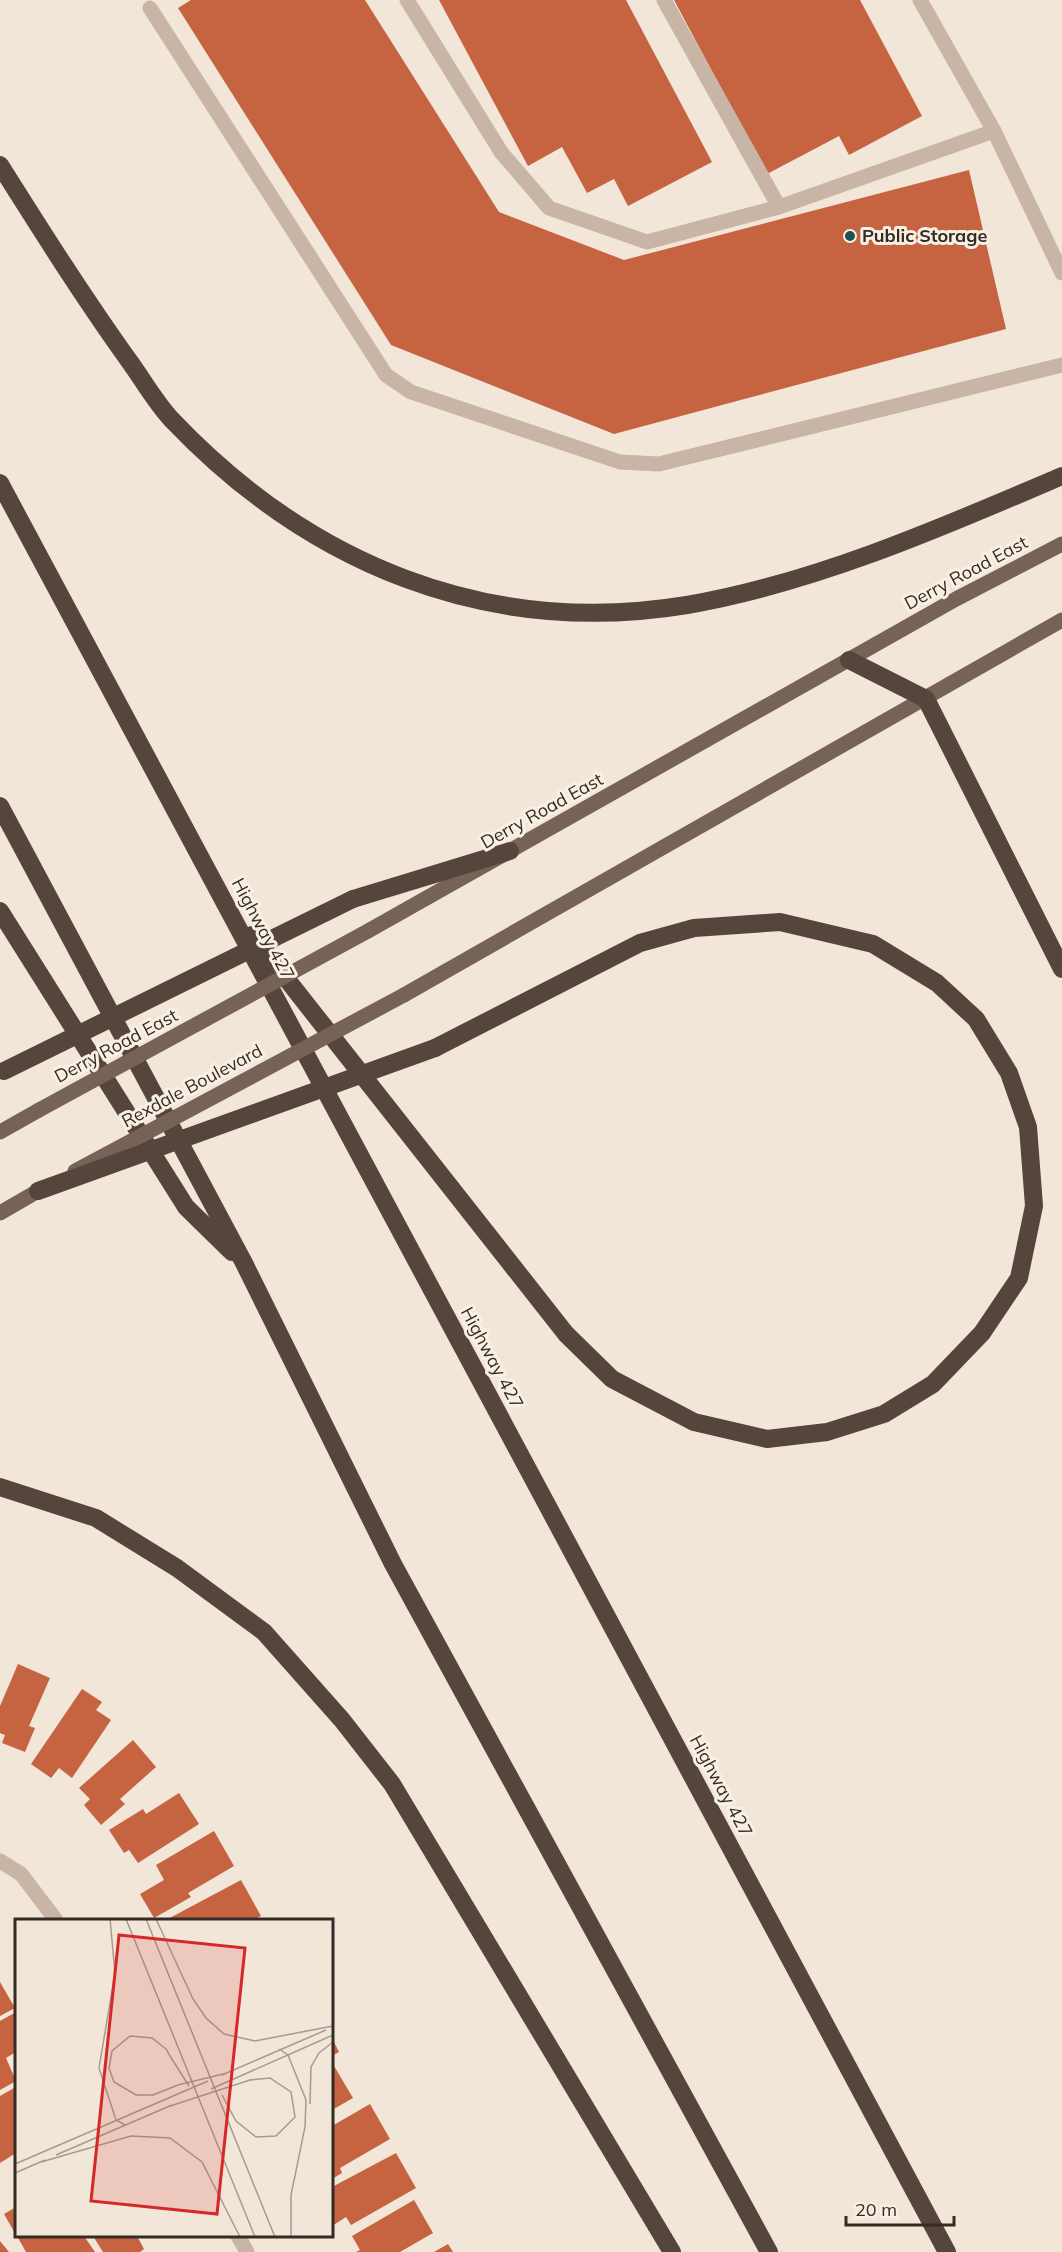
<svg xmlns="http://www.w3.org/2000/svg" width="1062" height="2252" viewBox="0 0 1062 2252" font-family="Mulish,sans-serif">
  <style>
    .building { fill: #c66341 }
    .lines { fill: none; stroke-linecap: round; stroke-linejoin: round }
    .minor { stroke: #c9b5a5; stroke-width: 15 }
    .major { stroke: #766257; stroke-width: 15 }
    .highway { stroke: #55453d; stroke-width: 18 }
    .major-bridge { stroke: #766257; stroke-width: 15 }
    .highway-bridge { stroke: #55453d; stroke-width: 18 }
    .poi-dot { fill: #1c5155; stroke: #f9f0e4; stroke-width: 2 }
    .labels { text-anchor: middle; stroke-width: 6; stroke-linejoin: round; paint-order: stroke }
    .poi-label { font-size: 18px; font-weight: bold; fill: #342b26; stroke: #f9f0e4; text-anchor: start }
    .street-label { font-size: 18px; fill: #342b26; stroke: #f9f0e4 }
    .inset-road { fill: none; stroke: #a59b91; stroke-width: 1.5 }
    .view { fill: #d62828; fill-opacity: 0.15; stroke: #d62828; stroke-width: 3 }
    .inset-edge { fill: none; stroke: #342b26; stroke-width: 3 }
  </style>
  <rect width="100%" height="100%" fill="#f1e6d8"/>
  <!-- building -->
  <g class="building">
    <path d="M191,0h174l134,212 125,48 345,-90 37,159 -392,105 -223,-89 -213,-337z"/>
    <path d="M439,0h187l86,162 -84,44 -14,-27 -27,14 -25,-46 -34,19z"/>
    <path d="M674,0h186l62,116 -73,39 -10,-19 -72,38z"/>
    <path d="M18,1664l32,14 -21,48 6,2 -10,24 -23,-9 3,-8 -5,-2v-27z"/>
    <path d="M82,1689l20,13 -6,8 15,10 -39,58 -13,-10 -8,10 -20,-14z"/>
    <path d="M133,1740l23,27 -36,32 5,5 -24,21 -17,-20 6,-6 -11,-11z"/>
    <path d="M179,1793l20,31 -61,39 -9,-13 -5,3 -15,-23 34,-21 3,5z"/>
    <path d="M214,1831l20,35 -46,27 3,4 -37,21 -14,-24 24,-14 -8,-15z"/>
    <path d="M241,1880l20,36 -8,4h-87z"/>
    <path d="M0,1982l15,26 -15,8z"/>
    <path d="M16,2012v40l-10,6 10,23 -16,9v-69z"/>
    <path d="M332,2038l7,14 -7,4z"/>
    <path d="M334,2066l19,32 -21,12v-43z"/>
    <path d="M14,2088l2,65 -16,10v-67z"/>
    <path d="M370,2104l20,35 -50,29 2,5 -10,6v-53z"/>
    <path d="M396,2153l20,35 -65,37 -5,-8 -14,9v-39z"/>
    <path d="M414,2200l19,33 -33,19h-44l4,-2 -8,-14z"/>
    <path d="M16,2207v28l-12,-21z"/>
    <path d="M17,2236h67l11,16h-69z"/>
    <path d="M93,2236h44l7,13 -4,3h-37z"/>
    <path d="M0,2241l9,11h-9z"/>
    <path d="M448,2244l5,8h-19z"/>
  </g>
  <g class="lines">
    <!-- minor -->
    <g class="minor">
      <path d="M407,0l94,152 48,56 98,34 132,-35 -115,-207"/>
      <path d="M150,8l236,367 25,17 209,70 39,2 403,-99"/>
      <path d="M994,131l68,142"/>
      <path d="M779,207l215,-76 -74,-131"/>
      <path d="M0,1861l21,13 35,46"/>
      <path d="M238,2236l9,16"/>
    </g>
    <!-- major -->
    <g class="major">
      <path d="M368,931l588,-332 106,-55"/>
      <path d="M404,995l658,-375"/>
      <path d="M0,1132l39,-22"/>
      <path d="M0,1213l38,-22"/>
    </g>
    <!-- highway -->
    <g class="highway">
      <path d="M0,165c41,65 82,130 127,193 15,20 28,44 45,62 137,144 315,218 515,185 128,-22 256,-78 375,-129"/>
      <path d="M0,483l947,1769"/>
      <path d="M849,660l77,39 136,270"/>
      <path d="M0,806l244,457 149,301 376,688"/>
      <path d="M353,899l157,-48"/>
      <path d="M0,911l186,296 46,45"/>
      <path d="M252,935l314,399 46,45 82,43 73,17 60,-7 57,-18 49,-30 49,-51 37,-55 15,-72 -6,-79 -19,-54 -33,-54 -39,-36 -64,-39 -93,-22 -86,6 -54,15 -205,105"/>
      <path d="M0,1487l96,31 81,50 87,64 78,88 50,64 280,468"/>
    </g>
    <!-- major-bridge -->
    <g class="major-bridge">
      <path d="M39,1110l329,-179"/>
      <path d="M75,1171l329,-176"/>
    </g>
    <!-- highway-bridge -->
    <g class="highway-bridge">
      <path d="M4,1071l349,-172"/>
      <path d="M38,1191l397,-143"/>
    </g>
  </g>
  <!-- markers -->
  <circle class="poi-dot" cx="850" cy="236" r="6"/>
  <g class="labels">
    <!-- poi labels -->
    <g class="poi-label">
      <text x="862" y="242">Public Storage</text>
    </g>
    <!-- street labels -->
    <g class="street-label">
      <text transform="translate(966 573) rotate(-28)" y="6">Derry Road East</text>
      <text transform="translate(542 811) rotate(-29)" y="6">Derry Road East</text>
      <text transform="translate(263 929) rotate(62)" y="6">Highway 427</text>
      <text transform="translate(116 1046) rotate(-28)" y="6">Derry Road East</text>
      <text transform="translate(192 1086) rotate(-28)" y="6">Rexdale Boulevard</text>
      <text transform="translate(492 1358) rotate(62)" y="6">Highway 427</text>
      <text transform="translate(721 1786) rotate(62)" y="6">Highway 427</text>
    </g>
  </g>
  <!-- overview -->
  <g transform="translate(15 1919)">
    <rect width="318" height="318" fill="#f1e6d8"/>
    <path class="inset-road" d="M95,0l5,54 -16,95 17,52 9,5M111,0l129,318M131,0l129,318M141,0l37,80 13,19 18,16 31,7 78,-15M264,130l9,6 18,45 -1,27 -14,68v42M207,156l104,-45M174,167l-19,-30 -4,-7 -14,-11 -22,-2 -18,15 -3,17 5,14 22,13h17l25,-10 49,-12M196,170l122,-54M295,185l1,-37 8,-14 14,-11M152,188l83,-27 20,-2 21,14 4,25 -19,19 -20,1 -20,-16 -14,-26M41,236l116,-50M26,243l90,-26 39,2 32,24 38,75M0,245l193,-83M0,254l30,-13"/>
    <path class="view" d="M104,16l126,13 -28,266 -126,-13z"/>
    <rect width="318" height="318" class="inset-edge"/>
  </g>
  <!-- scale -->
  <path d="M846 2216v9h108v-9" fill="none" stroke="#342b26" stroke-width="3"/>
  <text x="855" y="2216" font-size="18" fill="#342b26" stroke="#f9f0e4" stroke-width="4.5" paint-order="stroke">20 m</text>
</svg>
